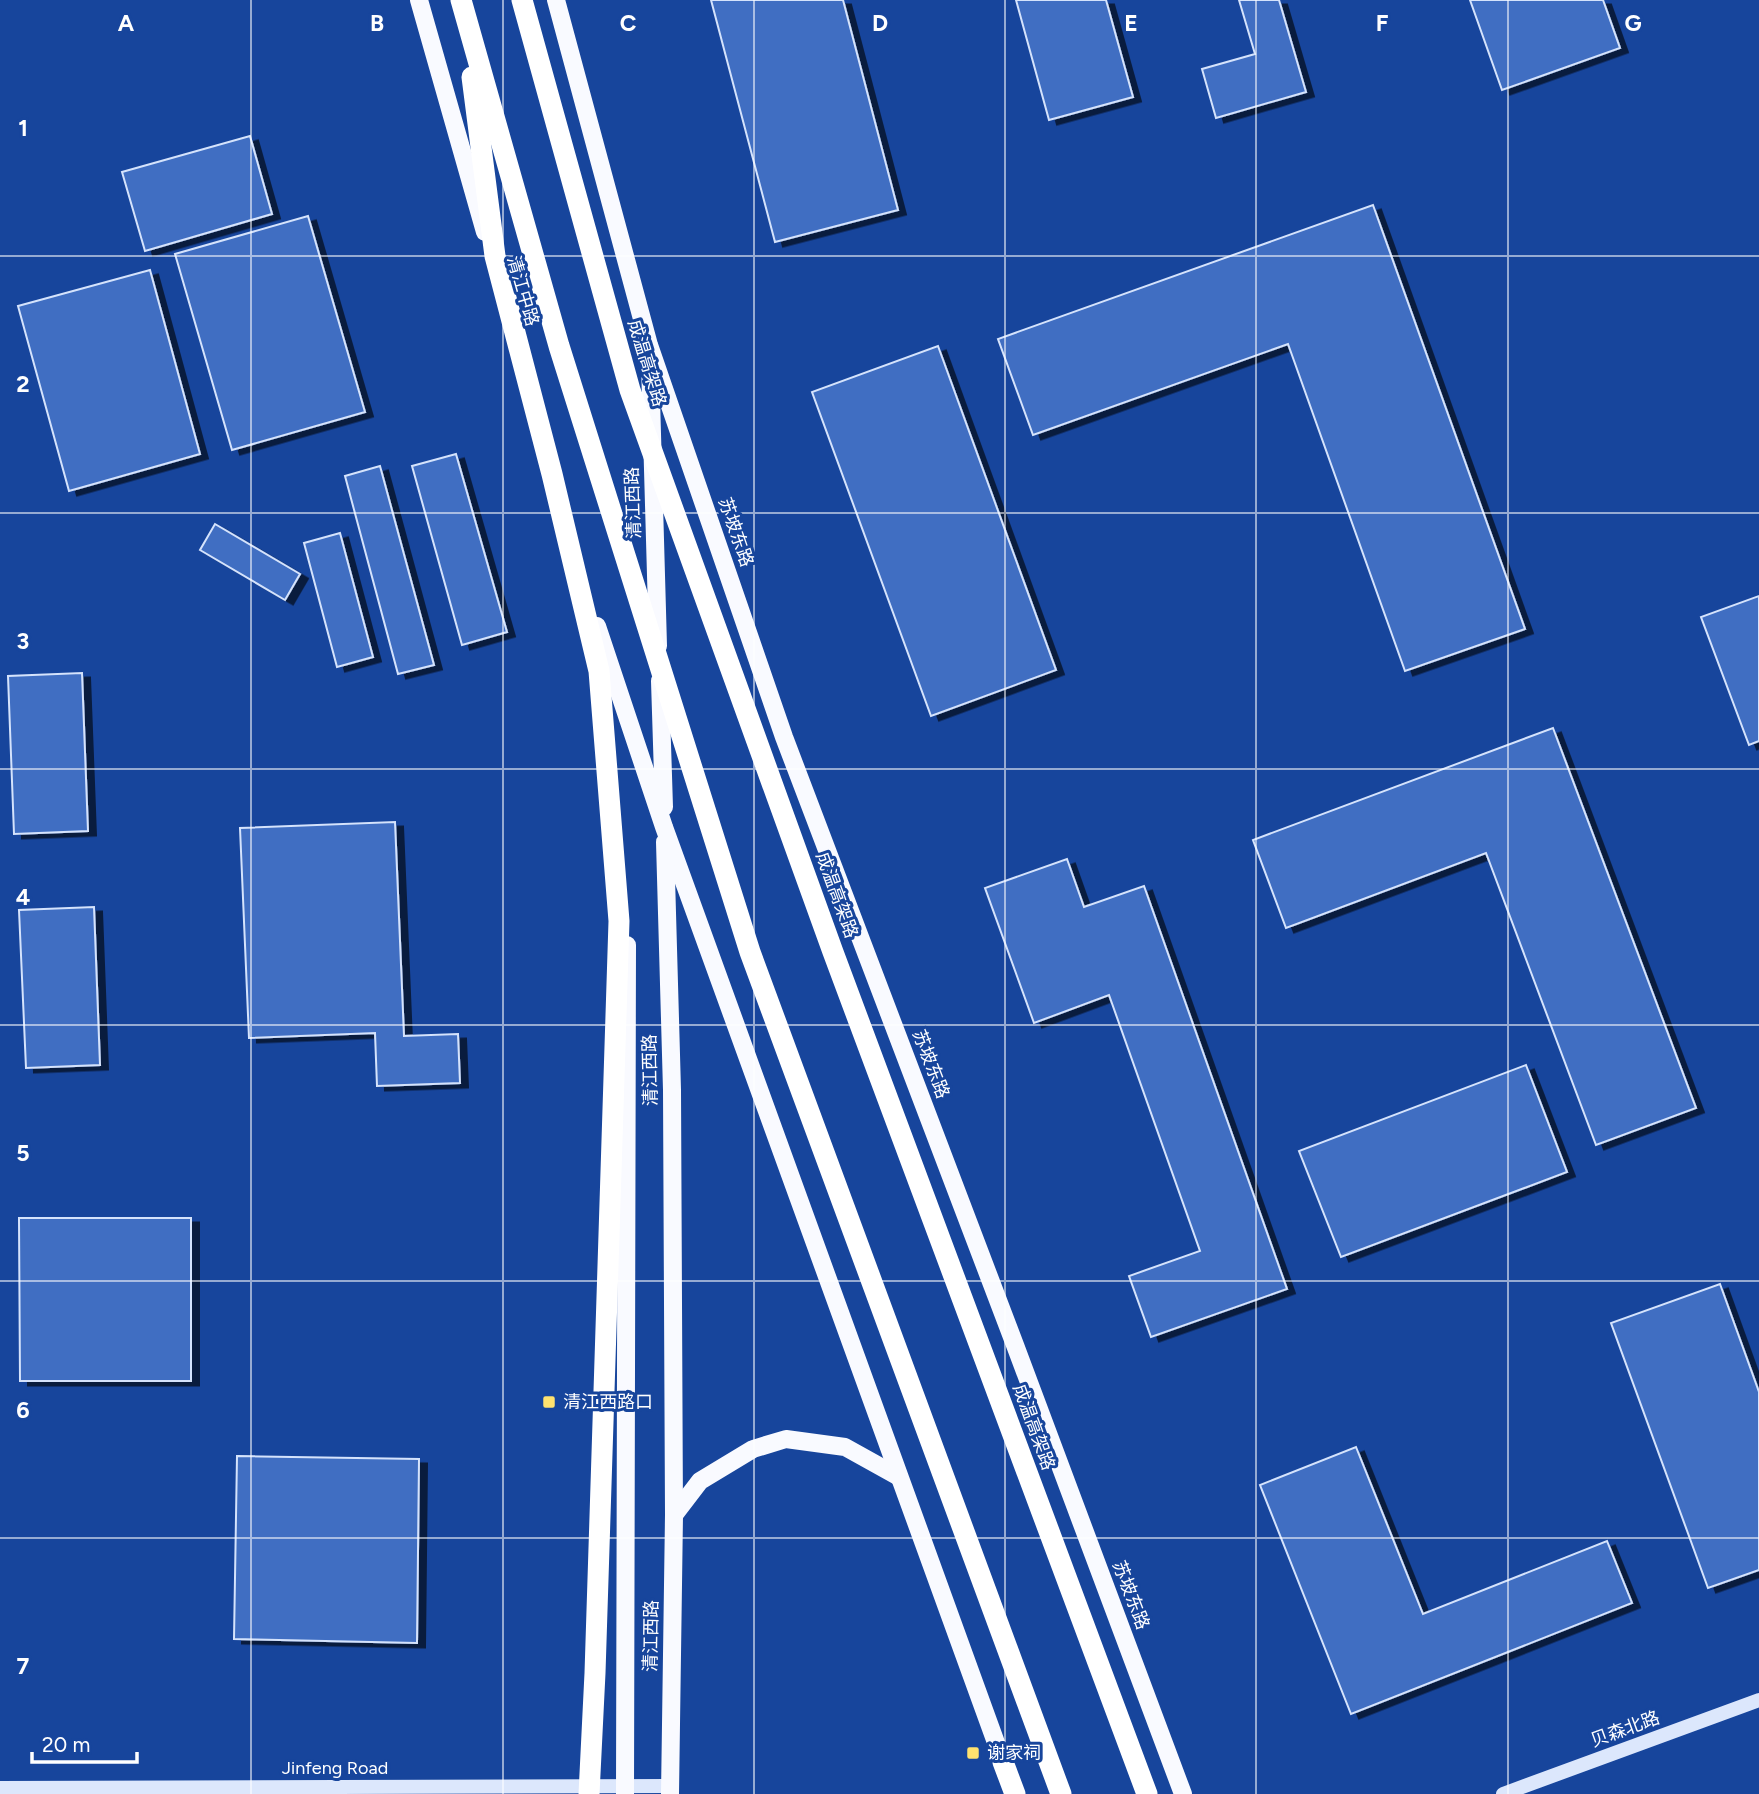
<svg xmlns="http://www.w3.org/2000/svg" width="1759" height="1794" viewBox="0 0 1759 1794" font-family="Figtree,'Noto Sans SC',sans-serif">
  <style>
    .building { fill: #3f6ec2; stroke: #d5e3fc; stroke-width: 2; filter: url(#shadow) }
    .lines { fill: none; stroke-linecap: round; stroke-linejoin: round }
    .secondary { stroke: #dce7fc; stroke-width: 14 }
    .primary { stroke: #f9faff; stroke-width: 18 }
    .highway { stroke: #fff; stroke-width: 21 }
    .highway-bridge { stroke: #fff; stroke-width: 21 }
    .grid { fill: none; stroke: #fff; stroke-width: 2; stroke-opacity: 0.55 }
    .poi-dot { fill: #ffe26f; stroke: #17459c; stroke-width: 2.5 }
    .labels { text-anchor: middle; stroke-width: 6; stroke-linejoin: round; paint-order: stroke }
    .street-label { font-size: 18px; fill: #fff; stroke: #17459c }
    .poi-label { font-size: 18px; fill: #fff; stroke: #17459c; text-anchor: start }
    .grid-label { font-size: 23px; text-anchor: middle; font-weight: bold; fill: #fff; stroke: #17459c; stroke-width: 6; stroke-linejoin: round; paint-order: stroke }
  </style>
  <defs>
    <filter id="shadow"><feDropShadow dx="8" dy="4.5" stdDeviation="0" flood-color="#0009"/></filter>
  </defs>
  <rect width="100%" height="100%" fill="#17459c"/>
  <!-- building -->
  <g class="building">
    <path d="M711,0h132l55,210 -123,32z"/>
    <path d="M1016,0h90l27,97 -84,23z"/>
    <path d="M1239,0h40l27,92 -90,26 -14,-49 53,-15z"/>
    <path d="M1470,0h133l17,48 -118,42z"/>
    <path d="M250,136l22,78 -127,37 -23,-79z"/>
    <path d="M1373,205l152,424 -120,42 -117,-327 -255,91 -35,-96z"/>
    <path d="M308,216l57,196 -133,38 -57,-196z"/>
    <path d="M150,270l50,184 -131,37 -51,-185z"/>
    <path d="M938,346l118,324 -125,46 -119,-324z"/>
    <path d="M456,454l51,178 -45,13 -50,-179z"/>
    <path d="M380,466l54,199 -36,9 -53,-198z"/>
    <path d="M215,524l85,50 -15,26 -85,-50z"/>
    <path d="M340,533l33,124 -36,10 -33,-124z"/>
    <path d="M1759,596v145l-10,4 -48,-128z"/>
    <path d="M82,673l6,158 -74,3 -6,-158z"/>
    <path d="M1553,728l143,380 -100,37 -110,-292 -200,75 -33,-88z"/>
    <path d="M395,822l9,214 54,-2 2,49 -83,3 -2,-53 -126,5 -9,-210z"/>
    <path d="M1067,859l17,48 60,-21 143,403 -136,48 -22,-61 71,-25 -91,-256 -75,28 -49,-135z"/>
    <path d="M94,907l6,158 -74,3 -7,-158z"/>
    <path d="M1526,1065l41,107 -226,85 -42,-106z"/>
    <path d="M19,1218h172v163h-171z"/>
    <path d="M1720,1284l39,108v178l-51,18 -97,-265z"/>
    <path d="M1356,1447l67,167 184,-73 25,62 -281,111 -91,-229z"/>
    <path d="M237,1456l182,3 -2,184 -183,-4z"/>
  </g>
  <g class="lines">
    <!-- secondary -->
    <g class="secondary">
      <path d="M0,1788l670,-2"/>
      <path d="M1503,1794l256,-94"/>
    </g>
    <!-- primary -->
    <g class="primary">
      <path d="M419,0l66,232"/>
      <path d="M556,0l93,345 135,392 231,608 168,449"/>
      <path d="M650,363l8,283"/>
      <path d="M597,626l67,201 339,935 3,11"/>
      <path d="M660,681l4,126"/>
      <path d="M665,842l7,248 2,425 -4,279"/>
      <path d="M674,1515l26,-34 53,-32 33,-10 59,8 54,30"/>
      <path d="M625,1794l2,-849"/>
    </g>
    <!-- highway -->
    <path class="highway" d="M1003,1762l12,32"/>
    <!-- highway-bridge -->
    <g class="highway-bridge">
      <path d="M461,0l98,346 191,606 311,842"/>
      <path d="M522,0l108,390 203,562 314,842"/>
      <path d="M472,77l23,179 57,218 47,197 20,250 -24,752 -6,121"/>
    </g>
  </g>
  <!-- grid -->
  <path class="grid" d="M251,0v1794M503,0v1794M754,0v1794M1005,0v1794M1256,0v1794M1508,0v1794M0,256h1759M0,513h1759M0,769h1759M0,1025h1759M0,1281h1759M0,1538h1759"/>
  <!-- markers -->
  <g class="poi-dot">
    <rect x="542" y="1395" width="14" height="14" rx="3.5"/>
    <rect x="966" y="1746" width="14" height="14" rx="3.5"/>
  </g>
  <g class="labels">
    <!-- street labels -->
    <g class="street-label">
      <text transform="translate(523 291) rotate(74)" y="6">清江中路</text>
      <text transform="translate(647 363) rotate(73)" y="6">成温高架路</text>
      <text transform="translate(633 503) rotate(-92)" y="6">清江西路</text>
      <text transform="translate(736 532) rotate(71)" y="6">苏坡东路</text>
      <text transform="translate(837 895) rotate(70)" y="6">成温高架路</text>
      <text transform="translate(931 1064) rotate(69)" y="6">苏坡东路</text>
      <text transform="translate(650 1070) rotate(-91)" y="6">清江西路</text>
      <text transform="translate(1034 1427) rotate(70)" y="6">成温高架路</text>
      <text transform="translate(1131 1595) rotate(69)" y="6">苏坡东路</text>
      <text transform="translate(651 1636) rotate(-89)" y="6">清江西路</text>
      <text transform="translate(1625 1729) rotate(-20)" y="6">贝森北路</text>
      <text x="335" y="1774">Jinfeng Road</text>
    </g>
    <!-- poi labels -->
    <g class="poi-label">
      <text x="563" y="1408">清江西路口</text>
      <text x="987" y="1759">谢家祠</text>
    </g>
  </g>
  <g class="grid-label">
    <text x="126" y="31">A</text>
    <text x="377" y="31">B</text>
    <text x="628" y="31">C</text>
    <text x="880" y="31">D</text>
    <text x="1131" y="31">E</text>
    <text x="1382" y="31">F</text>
    <text x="1633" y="31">G</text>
    <text x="23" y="136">1</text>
    <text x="23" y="392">2</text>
    <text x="23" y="649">3</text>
    <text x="23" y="905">4</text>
    <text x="23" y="1161">5</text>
    <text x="23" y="1418">6</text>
    <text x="23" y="1674">7</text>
  </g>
  <!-- scale -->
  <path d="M32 1752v10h105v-10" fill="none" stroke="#ffffff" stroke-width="3.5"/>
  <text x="42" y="1752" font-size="21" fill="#ffffff" stroke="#17459c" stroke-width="5" paint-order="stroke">20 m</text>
</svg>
